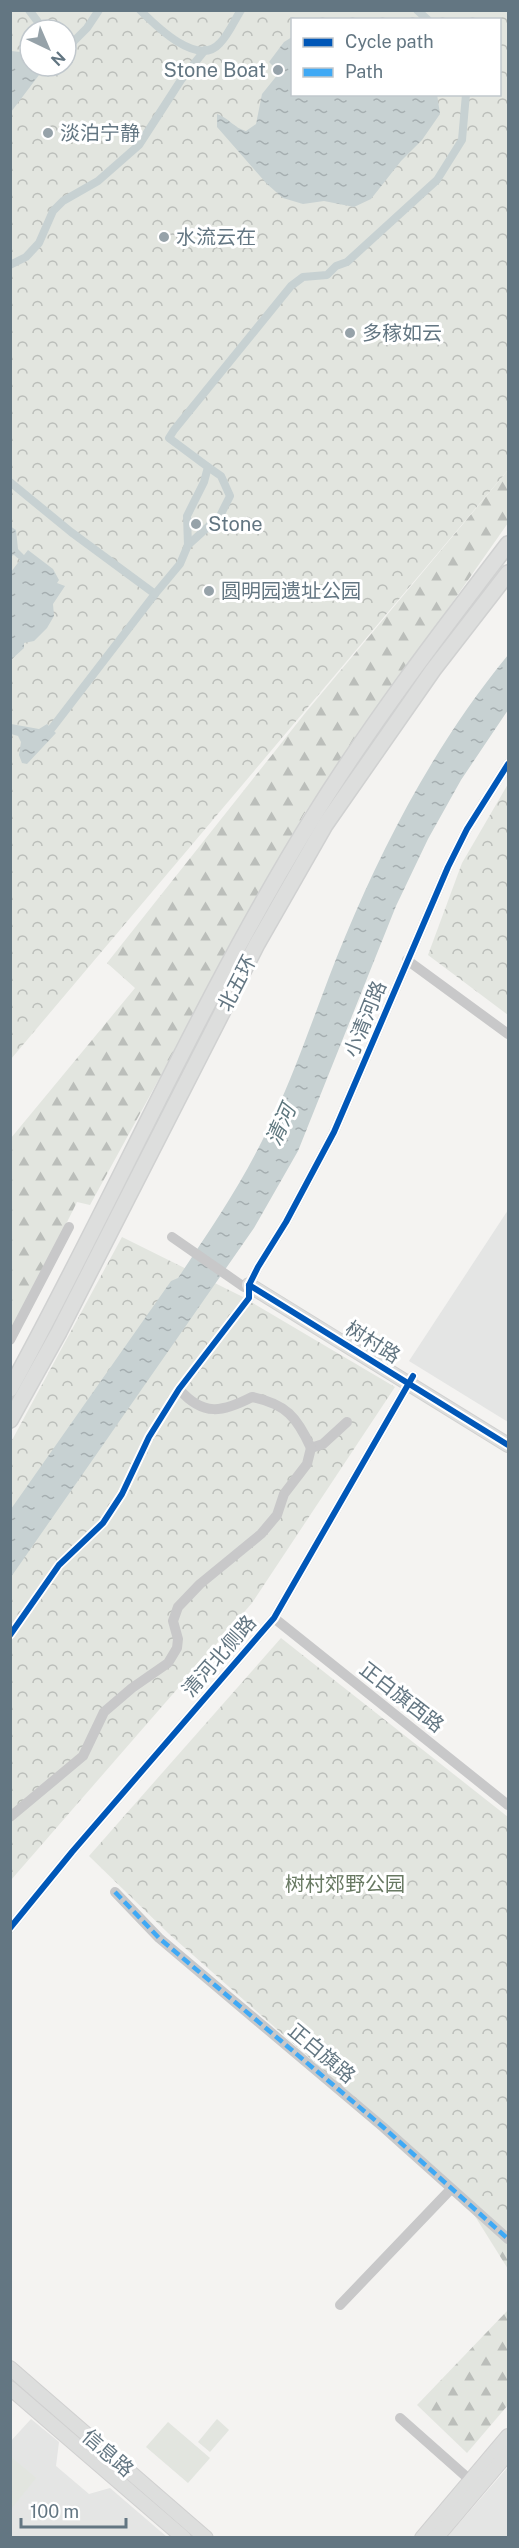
<svg xmlns="http://www.w3.org/2000/svg" width="519" height="2548" viewBox="0 0 519 2548" font-family="'Public Sans','Noto Sans SC',sans-serif">
  <style>
    .built { fill: #e4e5e4 }
    .grass { fill: #e2e5df }
    .forest { fill: url(#forest-firs) }
    .park { fill: url(#park-crowns); fill-rule: evenodd }
    .water { fill: url(#water-ripples) }
    .lines { fill: none; stroke-linecap: round; stroke-linejoin: round }
    .canal { stroke: #c7d1d2; stroke-width: 8 }
    .major-casing { stroke: #d0d0d0; stroke-width: 16 }
    .highway-casing { stroke: #d0d1d1; stroke-width: 18 }
    .minor { stroke: #c8c8c9; stroke-width: 10 }
    .major { stroke: #dddedd; stroke-width: 14 }
    .highway { stroke: #dddedd; stroke-width: 15 }
    .quiet { stroke: #3fa9f5; stroke-width: 4.5; stroke-dasharray: 9 4.5; stroke-linecap: butt }
    .cycleway-casing { stroke: #fff; stroke-width: 10 }
    .cycleway { stroke: #0057b8; stroke-width: 6 }
    .poi-dot { fill: #96a2a9; stroke: #fff; stroke-width: 2 }
    .labels { text-anchor: middle; stroke-width: 6; stroke-linejoin: round; paint-order: stroke }
    .poi-label { font-size: 20px; fill: #637682; stroke: #fff; text-anchor: start }
    .street-label { font-size: 20px; fill: #637682; stroke: #fff }
    .park-label { font-size: 20px; fill: #687962; stroke: #fff }
    .water-label { font-size: 21px; font-style: italic; fill: #5f787f; stroke: #fff }
  </style>
  <defs>
    <pattern id="forest-firs" width="22" height="20" patternUnits="userSpaceOnUse" patternTransform="scale(1.5)"><rect width="22" height="20" fill="#e2e5df"/><path d="M5 1l3.5 6h-7zM16 11l3.5 6h-7z" fill="#bbbeba"/></pattern>
    <pattern id="park-crowns" width="20" height="18" patternUnits="userSpaceOnUse" patternTransform="scale(1.5)"><rect width="20" height="18" fill="#e2e5df"/><path d="M2 6a3 3 0 1 1 6 0M12 15a3 3 0 1 1 6 0" fill="none" stroke="#bbbeba"/></pattern>
    <pattern id="water-ripples" width="26" height="14" patternUnits="userSpaceOnUse" patternTransform="scale(1.5)"><rect width="26" height="14" fill="#c7d1d2"/><path d="M2 4q2-2 4 0t4 0M15 11q2-2 4 0t4 0" fill="none" stroke="#a5aeb0"/></pattern>
  </defs>
  <rect width="100%" height="100%" fill="#f4f3f1"/>
  <!-- built -->
  <g class="built">
    <path d="M508,1210v212l-99,-61z"/>
    <path d="M31,2419l28,23 -3,24 33,28 21,-6 57,49h-156l-1,-95z"/>
    <path d="M508,2467v70h-61z"/>
  </g>
  <!-- grass -->
  <g class="grass">
    <path d="M217,2419l12,11 -19,22 -12,-10z"/>
    <path d="M168,2422l42,36 -22,25 -42,-36z"/>
    <path d="M11,2457l25,21 -25,31z"/>
  </g>
  <!-- forest -->
  <g class="forest">
    <path d="M508,470v53l-204,291 -214,391 -13,-3 -66,133v-197l124,-150 -28,-25 199,-251z"/>
    <path d="M473,2213l35,31v25z"/>
    <path d="M508,2310v95l-41,48 -50,-48z"/>
  </g>
  <!-- park -->
  <g class="park">
    <path d="M11,11h497v459l-497,589zM292,20h208v74h-208zM30,30h36v36h-36z"/>
    <path d="M508,784v231l-80,-60 34,-92z"/>
    <path d="M122,1237l119,59 154,91 -143,216 -241,277v-438z"/>
    <path d="M281,1638l227,179v416l-340,-300 -79,-77z"/>
  </g>
  <!-- water -->
  <g class="water">
    <path d="M292,37v57h145l3,20 -18,26 -21,21 -30,38 -17,8 -30,-6 -21,3 -20,-6 -16,-14 -50,-57v-13c12,4 17,14 29,17l10,-7 6,-30 21,-26 -4,-3 -4,3 -6,-6 15,-20z"/>
    <path d="M11,51l19,2v13h7l2,9 -28,37z"/>
    <path d="M10,526l6,4 2,19 6,6 4,-5 25,19 6,11 -2,3 8,3 -12,18 1,12 -7,12 -13,13 -10,2v5l-12,11 -1,-87 9,-12 -6,-5 -3,1z"/>
    <path d="M508,655v55l-47,70 -33,59 -32,67 -98,245 -44,77 -243,349v-68l160,-228 7,-3c30,-45 61,-90 85,-139 33,-65 54,-135 82,-202 42,-101 94,-198 163,-282z"/>
    <path d="M11,724l28,5 8,-5 9,9 -29,31 -5,-1 -3,-8 2,-13 -3,-6 -7,-2z"/>
  </g>
  <g class="lines">
    <!-- canal -->
    <g class="canal">
      <path d="M29,10l15,20"/>
      <path d="M140,10c16,16 58,58 80,33 9,-9 14,-22 21,-33"/>
      <path d="M417,10l11,10"/>
      <path d="M66,42l6,1 15,-15 12,-18"/>
      <path d="M10,265l16,-8 13,-14 14,-32 10,-10 35,-20 41,-36 42,-65 24,-30"/>
      <path d="M10,482l61,50 84,62 -103,134"/>
      <path d="M188,545l32,-29 10,-20 -9,-20 -13,-9"/>
      <path d="M155,594l25,-30 8,-19 -1,-29 17,-34 4,-15 -39,-29 5,-8 117,-144 12,-9 24,-2 9,-9 11,-4 90,-82 25,-40 4,-46"/>
    </g>
    <defs>
      <g id="major">
        <path d="M249,1285l259,160"/>
        <path d="M10,2368l196,170"/>
        <path d="M10,2388l174,150"/>
        <path d="M422,2538l86,-102"/>
        <path d="M436,2538l72,-85"/>
      </g>
      <g id="highway">
        <path d="M10,1389c104,-189 189,-388 303,-572 59,-95 127,-184 195,-273"/>
        <path d="M10,1420l49,-88 198,-388 68,-119 108,-155 75,-97"/>
      </g>
    </defs>
    <!-- major casing -->
    <use href="#major" class="major-casing"/>
    <!-- highway casing -->
    <use href="#highway" class="highway-casing"/>
    <!-- minor -->
    <g class="minor">
      <path d="M407,960l101,74"/>
      <path d="M172,1237l72,50 5,-2"/>
      <path d="M10,1340l59,-113"/>
      <path d="M179,1389c24,28 44,23 73,8 34,7 45,20 59,51l12,-4 24,-22"/>
      <path d="M274,1618l234,187"/>
      <path d="M10,1635l49,-70 44,-42 19,-29 27,-57 30,-48 70,-91v-13l9,-18 28,-45 48,-90 114,-265 19,-38 41,-65"/>
      <path d="M10,1817l73,-61 21,-44 28,-24 36,-25 9,-15 1,-9 -5,-18 5,-14 22,-23 61,-50 16,-19 7,-21 23,-30 4,-16"/>
      <path d="M115,1892l44,46 224,189 125,112"/>
      <path d="M10,1928l62,-76 202,-234 139,-242"/>
      <path d="M340,2305l111,-116"/>
      <path d="M400,2418l70,62"/>
    </g>
    <!-- major -->
    <use href="#major" class="major"/>
    <!-- highway -->
    <use href="#highway" class="highway"/>
    <!-- quiet -->
    <path class="quiet" d="M115,1892l44,46 224,189 125,112"/>
    <defs>
      <g id="cycleway">
        <path d="M249,1285l259,160"/>
        <path d="M10,1635l49,-70 44,-42 19,-29 27,-57 30,-48 70,-91v-13l9,-18 28,-45 48,-90 114,-265 19,-38 41,-65"/>
        <path d="M10,1928l62,-76 202,-234 139,-242"/>
      </g>
    </defs>
    <!-- cycleway casing -->
    <use href="#cycleway" class="cycleway-casing"/>
    <!-- cycleway -->
    <use href="#cycleway" class="cycleway"/>
  </g>
  <!-- markers -->
  <g class="poi-dot">
    <circle cx="278" cy="70" r="6"/>
    <circle cx="48" cy="133" r="6"/>
    <circle cx="164" cy="237" r="6"/>
    <circle cx="350" cy="333" r="6"/>
    <circle cx="196" cy="524" r="6"/>
    <circle cx="209" cy="591" r="6"/>
  </g>
  <g class="labels">
    <!-- poi labels -->
    <g class="poi-label">
      <text x="266" y="77" text-anchor="end">Stone Boat</text>
      <text x="60" y="140">淡泊宁静</text>
      <text x="176" y="244">水流云在</text>
      <text x="362" y="340">多稼如云</text>
      <text x="208" y="531">Stone</text>
      <text x="221" y="598">圆明园遗址公园</text>
    </g>
    <!-- street labels -->
    <g class="street-label">
      <text transform="translate(237 983) rotate(-63)" y="7">北五环</text>
      <text transform="translate(365 1019) rotate(-68)" y="7">小清河路</text>
      <text transform="translate(373 1342) rotate(32)" y="7">树村路</text>
      <text transform="translate(219 1656) rotate(-49)" y="7">清河北侧路</text>
      <text transform="translate(402 1697) rotate(38)" y="7">正白旗西路</text>
      <text transform="translate(322 2053) rotate(40)" y="7">正白旗路</text>
      <text transform="translate(108 2453) rotate(41)" y="7">信息路</text>
    </g>
    <!-- park labels -->
    <g class="park-label">
      <text x="345" y="1891">树村郊野公园</text>
    </g>
    <!-- water labels -->
    <g class="water-label">
      <text transform="translate(281 1125) rotate(-66)" y="7">清河</text>
    </g>
  </g>
  <!-- border -->
  <rect width="519" height="2548" fill="none" stroke="#637682" stroke-width="24"/>
  <!-- legend -->
  <rect x="291" y="18" width="210" height="78" fill="#ffffff" stroke="#c1c8cd" stroke-width="1.5"/>
  <rect x="303" y="38" width="30" height="9" fill="#0057b8" stroke="#c1c8cd" stroke-width="1.5"/>
  <text x="345" y="48" font-size="18" fill="#637682">Cycle path</text>
  <rect x="303" y="68" width="30" height="9" fill="#3fa9f5" stroke="#c1c8cd" stroke-width="1.5"/>
  <text x="345" y="78" font-size="18" fill="#637682">Path</text>
  <!-- north arrow -->
  <g transform="translate(48 48) rotate(136)"><circle r="28" fill="#ffffff" stroke="#c1c8cd" stroke-width="1.5"/>
  <path d="M0-4.5L10 22L0 15L-10 22Z" fill="#96a2a9"/>
  <text y="-9" font-size="16" font-weight="bold" text-anchor="middle" fill="#637682">N</text>
  </g>
  <!-- scale -->
  <path d="M21 2518v9h105v-9" fill="none" stroke="#637682" stroke-width="3"/>
  <text x="30" y="2518" font-size="18" fill="#637682" stroke="#ffffff" stroke-width="4.5" paint-order="stroke">100 m</text>
</svg>
